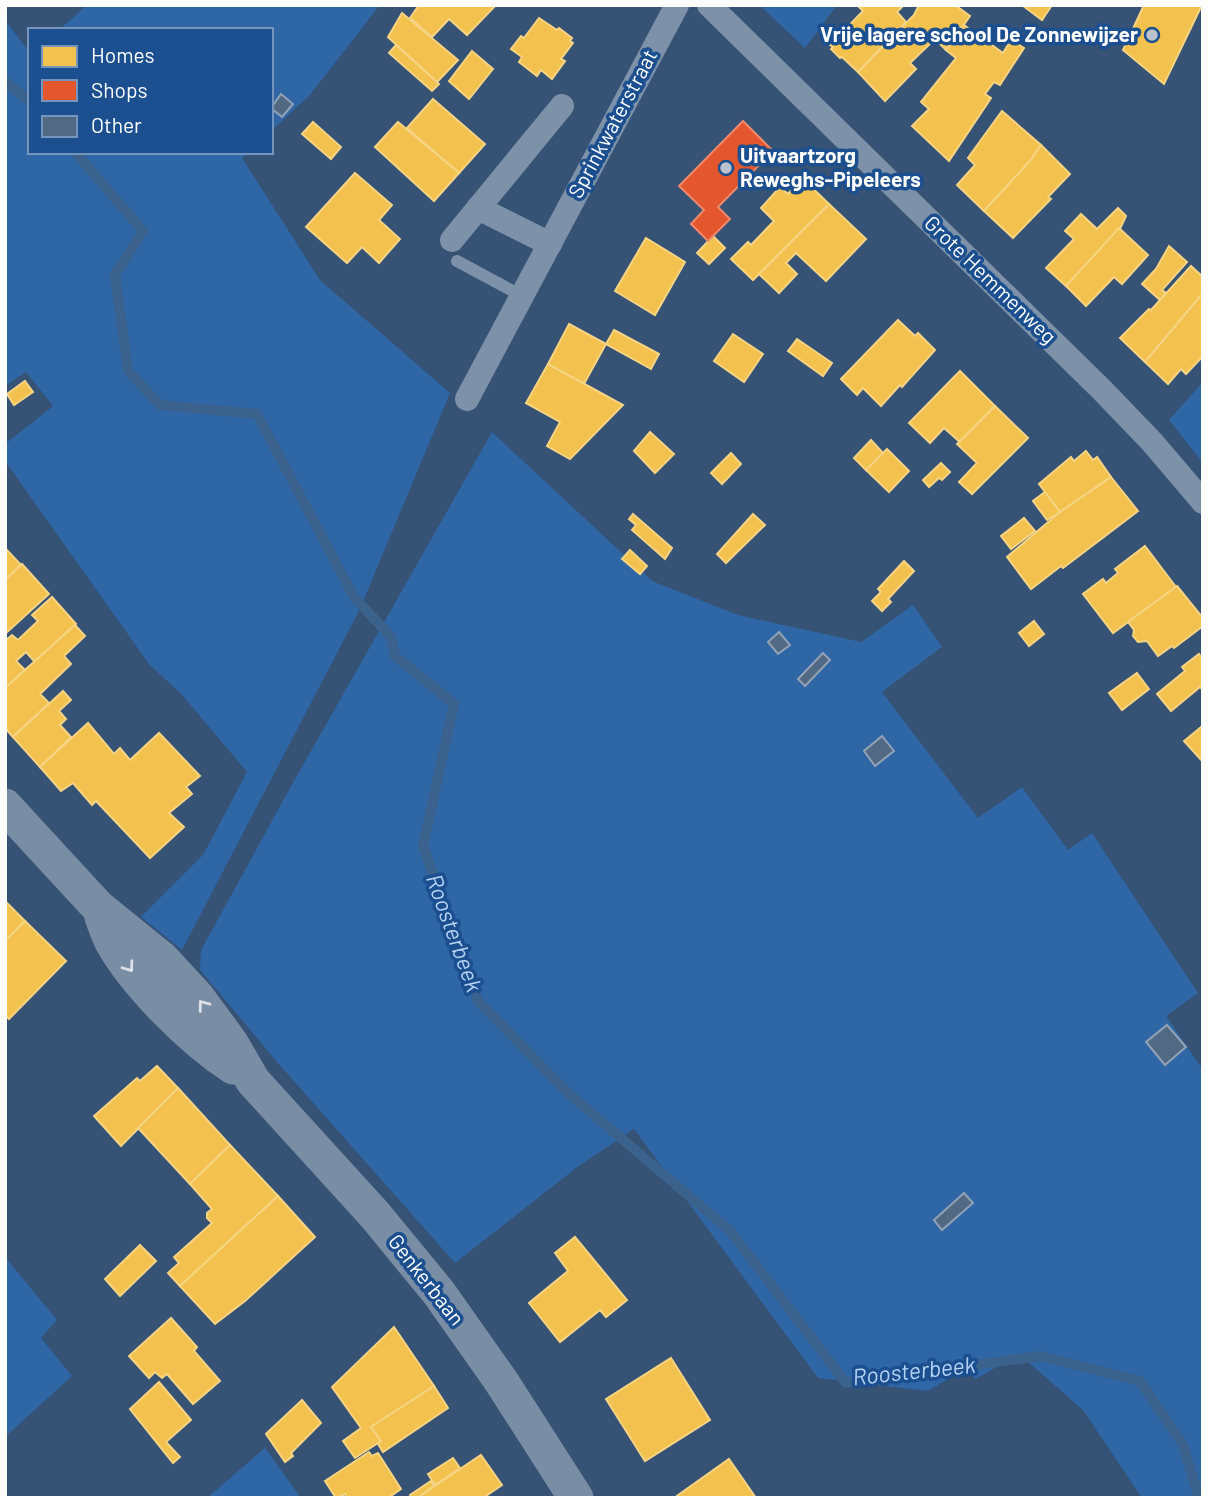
<svg xmlns="http://www.w3.org/2000/svg" width="1208" height="1503" viewBox="0 0 1208 1503" font-family="Barlow,sans-serif">
  <style>
    .green { fill: #2f66a5 }
    .homes { fill: #f2c14e; stroke: #f6d483; stroke-width: 2 }
    .shops { fill: #e4572e; stroke: #ec896d; stroke-width: 2 }
    .lines { fill: none; stroke-linecap: round; stroke-linejoin: round }
    .stream { stroke: #3b618d; stroke-width: 10 }
    .building { fill: #526984; stroke: #92a2b6; stroke-width: 2 }
    .lane { stroke: #7d92a8; stroke-width: 12 }
    .street { stroke: #7d92a8; stroke-width: 24 }
    .secondary { stroke: #798da4; stroke-width: 35 }
    .oneway { stroke: #dee2e8 }
    .poi-dot { fill: #b9c2ce; stroke: #1b4f8f; stroke-width: 2.5 }
    .labels { text-anchor: middle; stroke-width: 7; stroke-linejoin: round; paint-order: stroke }
    .poi-label { font-size: 21px; font-weight: bold; fill: #fff; stroke: #1b4f8f; text-anchor: end }
    .street-label { font-size: 21px; fill: #fff; stroke: #1b4f8f }
    .water-label { font-size: 23px; font-style: italic; fill: #b5d3f5; stroke: #1b4f8f }
  </style>
  <rect width="100%" height="100%" fill="#365274"/>
  <!-- green -->
  <g class="green">
    <path d="M87,5h293l-70,90 -39,36v-101h-212z"/>
    <path d="M759,5h78l-32,43z"/>
    <path d="M5,20l25,33v99h218l-6,6 78,122 130,113 -91,218 -177,339 -41,-33 62,-62 44,-83 -64,-76 -34,-32 -144,-203v-17l48,-38 -27,-34 -21,14z"/>
    <path d="M1203,382v74l-3,3 -31,-39z"/>
    <path d="M492,432l160,149 86,34 123,27 52,-37 29,42 -60,45 96,126 44,-31 46,63 24,-17 106,160 -32,23 37,54v428h-61l-59,-88 -64,-56 -43,25 -11,-10 -37,22 -110,-13 -184,-249 -54,36 -125,98 -178,-201 -77,-92 1,-20 94,-171z"/>
    <path d="M5,1257l52,63 -16,18 31,38 -67,61z"/>
    <path d="M265,1448l36,50h-94z"/>
  </g>
  <!-- homes -->
  <g class="homes">
    <path d="M419,5h77l-29,30 -18,-16 -17,18 -22,-19z"/>
    <path d="M857,5h47l-7,7 9,10 -48,50 -16,-15 -2,1 -9,-9 2,-2 -3,-2 33,-34z"/>
    <path d="M919,5h36l15,11 -24,34 -11,-11 -25,24 6,6 -31,32 -27,-29 56,-57z"/>
    <path d="M1022,5h30l-10,15z"/>
    <path d="M1144,5h58l-38,79 -41,-34z"/>
    <path d="M402,13l56,47 -21,22 -49,-45z"/>
    <path d="M539,18l18,12 2,-2 13,10 -2,3 3,2 -12,16 4,2 -13,18 -11,-9 -4,6 -18,-14 3,-5 -11,-8 10,-13 3,2z"/>
    <path d="M964,25l39,28 8,-13 13,8 -24,37 -6,-3 -9,12 6,4 -42,63 -37,-35 17,-17 -8,-7 35,-44 -10,-8z"/>
    <path d="M396,45l43,39 -7,7 -43,-38z"/>
    <path d="M472,51l21,18 -24,30 -20,-18z"/>
    <path d="M433,99l52,45 -26,29 -52,-45z"/>
    <path d="M1002,111l39,34 -11,16 -46,50 -27,-26 18,-20 -7,-7z"/>
    <path d="M313,122l28,25 -10,12 -29,-25z"/>
    <path d="M398,122l61,51 -25,28 -59,-54z"/>
    <path d="M1041,145l29,29 -22,23 3,2 -38,39 -29,-27 46,-50z"/>
    <path d="M355,173l37,32 -13,15 21,19 -21,24 -17,-16 -15,16 -41,-36z"/>
    <path d="M802,178l27,26 -76,76 -22,-21 17,-17 3,3 23,-24 -13,-13 19,-21 8,7z"/>
    <path d="M829,204l37,35 -40,42 -30,-28 -10,10 11,11 -18,19 -20,-19z"/>
    <path d="M1118,208l8,8 -6,13 -54,57 -20,-18 28,-29 -9,-8 16,-17 16,15z"/>
    <path d="M1119,228l29,27 -26,29 -8,-7 -28,29 -20,-20z"/>
    <path d="M713,236l12,12 -16,16 -12,-11z"/>
    <path d="M646,238l39,24 -30,53 -40,-24z"/>
    <path d="M1169,246l18,16 -25,28 4,3 -6,7 -18,-16 14,-15z"/>
    <path d="M1191,266l12,11v16l-58,69 -25,-24 29,-29 2,1z"/>
    <path d="M1203,293v63l-17,18 -5,-5 -13,15 -23,-22z"/>
    <path d="M898,320l17,16 3,-3 17,17 -33,37 -2,-2 -19,21 -18,-18 -6,7 -16,-16z"/>
    <path d="M569,324l37,20 -22,40 -36,-20z"/>
    <path d="M614,330l45,24 -8,15 -45,-25z"/>
    <path d="M733,334l30,20 -19,28 -30,-21z"/>
    <path d="M797,339l35,24 -9,13 -35,-25z"/>
    <path d="M548,364l75,41 -53,54 -23,-13 13,-24 -34,-19z"/>
    <path d="M960,371l35,35 -35,36 -16,-14 -14,15 -21,-20z"/>
    <path d="M25,381l8,11 -19,13 -7,-11z"/>
    <path d="M995,406l33,32 -56,56 -13,-12 18,-19 -20,-19z"/>
    <path d="M650,432l24,22 -19,19 -21,-22z"/>
    <path d="M871,440l12,13 -17,17 -12,-12z"/>
    <path d="M887,449l22,22 -20,21 -23,-22z"/>
    <path d="M1086,451l7,9 4,-3 14,20 -51,35 -21,-28 32,-27 3,4z"/>
    <path d="M731,453l10,11 -19,20 -11,-11z"/>
    <path d="M941,463l9,9 -8,8 -3,-2 -10,9 -6,-7z"/>
    <path d="M1111,477l27,34 -75,57 -2,-2 -30,23 -24,-32 53,-45z"/>
    <path d="M1045,492l15,20 -13,8 -14,-19z"/>
    <path d="M633,514l39,34 -7,11 -33,-29 4,-5 -7,-6z"/>
    <path d="M753,514l12,11 -39,38 -9,-9z"/>
    <path d="M1024,518l11,13 -24,18 -10,-13z"/>
    <path d="M1145,546l31,41 -63,46 -30,-39 20,-15 3,4 12,-10 -3,-4z"/>
    <path d="M5,548l16,17 -16,15z"/>
    <path d="M630,550l17,16 -7,8 -18,-15z"/>
    <path d="M904,561l10,10 -26,28 3,3 -9,9 -10,-10 9,-9 -3,-3z"/>
    <path d="M22,564l27,30 -44,40v-54z"/>
    <path d="M1177,586l26,32v8l-29,22 -2,-2 -14,10 -11,-15 -9,1 -5,-6 1,-6 -6,-8z"/>
    <path d="M52,597l24,27 -41,38 -9,-10 -10,9 9,9 -20,18v-47l7,-6 6,5 20,-19 -6,-6z"/>
    <path d="M1034,621l10,13 -15,12 -10,-13z"/>
    <path d="M75,625l10,11 -21,20 7,8 -31,30 9,9 -36,34 -8,-9v-40z"/>
    <path d="M1199,654l4,5v31l-3,-3 -29,24 -14,-17 28,-23 -3,-4z"/>
    <path d="M1137,673l12,16 -27,21 -13,-17z"/>
    <path d="M63,691l8,9 -12,11 7,8 -6,6 11,12 -31,30 -27,-30z"/>
    <path d="M88,723l26,31 6,-6 10,12 29,-27 41,43 -14,11 6,7 -23,19 15,14 -34,31 -54,-57 -4,4 -19,-22 -12,8 -21,-24z"/>
    <path d="M1201,727l2,2v33l-19,-21z"/>
    <path d="M5,901l20,20 -20,20z"/>
    <path d="M25,921l41,40 -57,58 -4,-4v-74z"/>
    <path d="M157,1066l21,22 -57,58 -27,-30 43,-38 3,3z"/>
    <path d="M178,1088l52,57 -40,39 -52,-56z"/>
    <path d="M230,1145l48,51 -98,90 -12,-13 11,-10 -5,-6 38,-34 -5,-5v-5l5,-4 -22,-25z"/>
    <path d="M278,1196l37,41 -70,64 -30,23 -35,-38z"/>
    <path d="M575,1237l52,63 -21,17 -6,-7 -40,32 -31,-39 39,-32 -13,-18z"/>
    <path d="M140,1245l16,16 -36,35 -15,-17z"/>
    <path d="M171,1318l26,29 -3,4 26,30 -27,23 -26,-30 -5,4 -7,-6 -6,6 -20,-22z"/>
    <path d="M394,1327l40,59 -63,41 10,14 -26,17 -12,-17 18,-13 -29,-41z"/>
    <path d="M671,1358l39,62 -65,41 -39,-62z"/>
    <path d="M159,1382l32,38 -25,22 14,15 -7,6 -43,-54z"/>
    <path d="M434,1386l14,22 -65,44 -5,-8 3,-3 -10,-14z"/>
    <path d="M302,1400l19,23 -30,30 2,3 -8,6 -19,-28z"/>
    <path d="M369,1452l3,4 6,-3 23,36 -13,9h-41l-2,-4 -9,4 -11,-17z"/>
    <path d="M481,1455l21,30 -19,13h-66z"/>
    <path d="M453,1458l7,10 -25,17 -7,-11z"/>
    <path d="M729,1459l27,39h-82z"/>
    <path d="M431,1481l3,5 -17,12h-5l-2,-3z"/>
  </g>
  <!-- shops -->
  <path class="shops" d="M743,121l30,30 -55,56 12,12 -22,22 -17,-17 13,-14 -25,-24z"/>
  <g class="lines">
    <!-- stream -->
    <g class="stream">
      <path d="M5,81l25,21"/>
      <path d="M75,152l68,79 -28,44 13,96 32,34 97,9 97,183 37,40 4,19 59,48 -31,142 55,155 89,91 163,139 116,152 194,-27 100,25 43,64 16,53"/>
    </g>
  </g>
  <!-- building -->
  <g class="building">
    <path d="M281,94l12,10 -11,13 -11,-9z"/>
    <path d="M779,632l11,13 -12,9 -10,-12z"/>
    <path d="M823,653l7,7 -25,26 -7,-7z"/>
    <path d="M882,736l12,15 -19,15 -11,-15z"/>
    <path d="M1167,1025l19,22 -21,18 -19,-23z"/>
    <path d="M964,1193l9,10 -31,27 -8,-10z"/>
  </g>
  <g class="lines">
    <!-- lane -->
    <path class="lane" d="M457,261l65,35"/>
    <!-- street -->
    <g class="street">
      <path d="M709,5l393,385 50,52 51,60"/>
      <path d="M478,208l72,36"/>
      <path d="M452,240l110,-134"/>
      <path d="M467,399l210,-394"/>
    </g>
    <!-- secondary -->
    <g class="secondary">
      <path d="M5,806l93,101 63,51 37,40 33,45 22,38 122,134 64,78 62,88 75,117"/>
      <path d="M102,917c3,8 6,17 10,25 24,43 80,98 121,125"/>
    </g>
  </g>
  <!-- one-way arrows -->
  <defs><path id="oneway-chevron" d="M-2-3.5L2.5 0L-2 3.5" fill="none" stroke-width="1.6" stroke-linecap="round" stroke-linejoin="round" transform="scale(1.75)"/></defs>
  <g class="oneway">
    <use href="#oneway-chevron" transform="translate(129 967) rotate(54)"/>
    <use href="#oneway-chevron" transform="translate(203 1005) rotate(-127)"/>
  </g>
  <!-- markers -->
  <g class="poi-dot">
    <circle cx="1152" cy="35" r="7"/>
    <circle cx="726" cy="168" r="7"/>
  </g>
  <g class="labels">
    <!-- poi labels -->
    <g class="poi-label">
      <text x="1138" y="42">Vrije lagere school De Zonnewijzer</text>
      <text x="740" y="163" text-anchor="start">Uitvaartzorg<tspan x="740" dy="24">Reweghs-Pipeleers</tspan></text>
    </g>
    <!-- street labels -->
    <g class="street-label">
      <text transform="translate(613 124) rotate(-62)" y="7">Sprinkwaterstraat</text>
      <text transform="translate(990 280) rotate(44)" y="7">Grote Hemmenweg</text>
      <text transform="translate(426 1280) rotate(52)" y="7">Genkerbaan</text>
    </g>
    <!-- water labels -->
    <g class="water-label">
      <text transform="translate(454 933) rotate(70)" y="8">Roosterbeek</text>
      <text transform="translate(914 1371) rotate(-6)" y="8">Roosterbeek</text>
    </g>
  </g>
  <!-- border -->
  <rect width="1208" height="1503" fill="none" stroke="#ffffff" stroke-width="14"/>
  <!-- legend -->
  <rect x="28" y="28" width="245" height="126" fill="#1b4f8f" stroke="#7695bc" stroke-width="2"/>
  <rect x="42" y="46" width="35" height="21" fill="#f2c14e" stroke="#7695bc" stroke-width="2"/>
  <text x="91" y="63" font-size="21" fill="#ffffff">Homes</text>
  <rect x="42" y="80" width="35" height="21" fill="#e4572e" stroke="#7695bc" stroke-width="2"/>
  <text x="91" y="98" font-size="21" fill="#ffffff">Shops</text>
  <rect x="42" y="116" width="35" height="21" fill="#526984" stroke="#7695bc" stroke-width="2"/>
  <text x="91" y="133" font-size="21" fill="#ffffff">Other</text>
</svg>
